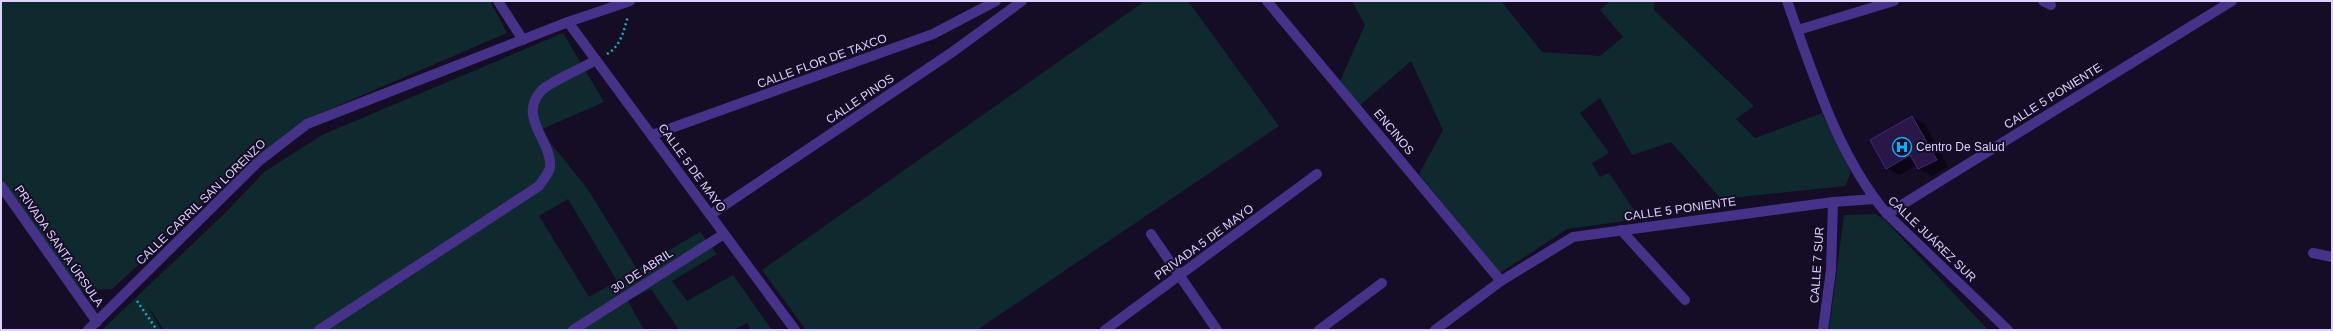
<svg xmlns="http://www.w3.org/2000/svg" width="2333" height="331" viewBox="0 0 2333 331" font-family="Arial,sans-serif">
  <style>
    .green { fill: #0e2a2f; fill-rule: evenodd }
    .shadow { fill: #0007 }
    .building { fill: #2a1647; stroke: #452676 }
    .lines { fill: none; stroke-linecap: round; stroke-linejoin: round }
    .path { stroke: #23abc0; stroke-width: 2.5; stroke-dasharray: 2 3; stroke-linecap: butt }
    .minor { stroke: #463288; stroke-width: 10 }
    .labels { text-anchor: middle; stroke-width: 4; stroke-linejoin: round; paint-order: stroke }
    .street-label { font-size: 12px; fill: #ded0ff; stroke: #150c25 }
    .poi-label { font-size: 12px; fill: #ded0ff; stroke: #150c25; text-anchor: start }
  </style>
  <rect width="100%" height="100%" fill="#150c25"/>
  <!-- green -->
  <g class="green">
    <path d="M1,1h489l17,32 -200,86 -51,39 -144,131 -37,2 -74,-113z"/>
    <path d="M1145,1h43l91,125 -302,204h-171l-44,-60z"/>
    <path d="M1352,1h149l41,51 58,4 23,-19 -23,-27 10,-9h45l-1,9 100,96 -18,13 19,19 67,-25 29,59 -6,14 -124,13 -50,-57 -39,13 -32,-57 -20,15 29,40 -17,10 8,14 9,-4 31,46 -73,10 -67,44 -81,-99 24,-44 -32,-69 -53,46 -19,-24 26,-58z"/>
    <path d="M563,33l41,69 -64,28 47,58 50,81 63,-37 17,22 -45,27 15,20 46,-26 39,55h-21l-4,-7 -13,7h-55l-28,-41 -23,11 -5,-8 21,38h-480l-17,-25 14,25h-59l124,-118 38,-40 58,-37zM568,199l49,82 -28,16 -50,-81z"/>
    <path d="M1875,214l10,6 103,110h-159l15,-115z"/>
  </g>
  <!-- shadow -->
  <path class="shadow" d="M1912,117l13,7 23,43 -16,9 -13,-7 -2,-4 -18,10 -13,-7z"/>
  <!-- building -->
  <path class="building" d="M1912,116l25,44 -19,9 -8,-14 -24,14 -16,-29z"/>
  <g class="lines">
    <!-- path -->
    <g class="path">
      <path d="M607,54c14,-8 17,-24 21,-38"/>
      <path d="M137,301l20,29"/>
    </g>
    <!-- minor -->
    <g class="minor">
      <path d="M498,1l25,39"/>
      <path d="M1267,1l234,280"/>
      <path d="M1787,1c26,72 50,154 100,213l121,116"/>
      <path d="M2043,1l8,4"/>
      <path d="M568,22l227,308"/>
      <path d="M1798,30l96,-29"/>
      <path d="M652,135l281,-101 63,-33"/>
      <path d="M1,186l96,136"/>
      <path d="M1887,214l345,-213"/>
      <path d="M710,215l241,-162 71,-52"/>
      <path d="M1621,230l64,70"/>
      <path d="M1151,234l66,96"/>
      <path d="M2313,253l19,4"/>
      <path d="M88,330l171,-169 48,-37 261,-102 62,-21"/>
      <path d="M319,330l220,-144c3,-5 10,-13 11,-18 3,-27 -34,-51 -8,-78 10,-9 41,-22 54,-30"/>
      <path d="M573,330l151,-96"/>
      <path d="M1105,330l212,-156"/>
      <path d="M1319,330l63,-47"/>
      <path d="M1435,330l66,-49 72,-44 260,-35 42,-3"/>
      <path d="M1823,330l8,-60 2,-68"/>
    </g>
  </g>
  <!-- icons -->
  <defs>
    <symbol id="hospital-ring" viewBox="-11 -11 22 22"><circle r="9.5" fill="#150c25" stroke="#00b1fb" stroke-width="1.5"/><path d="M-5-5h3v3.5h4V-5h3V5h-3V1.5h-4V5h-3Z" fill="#00b1fb"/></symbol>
  </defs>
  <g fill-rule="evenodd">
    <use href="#hospital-ring" x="1891" y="136" width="22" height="22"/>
  </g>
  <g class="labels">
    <!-- street labels -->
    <g class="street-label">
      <text transform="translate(822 61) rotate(-20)" y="4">CALLE FLOR DE TAXCO</text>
      <text transform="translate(2053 96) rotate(-32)" y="4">CALLE 5 PONIENTE</text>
      <text transform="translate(860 99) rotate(-34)" y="4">CALLE PINOS</text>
      <text transform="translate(1394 132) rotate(50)" y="4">ENCINOS</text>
      <text transform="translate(692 168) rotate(54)" y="4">CALLE 5 DE MAYO</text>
      <text transform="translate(201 202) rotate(-44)" y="4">CALLE CARRIL SAN LORENZO</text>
      <text transform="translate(1680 209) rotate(-8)" y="4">CALLE 5 PONIENTE</text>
      <text transform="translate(1932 239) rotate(44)" y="4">CALLE JUÁREZ SUR</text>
      <text transform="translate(1204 242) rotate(-36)" y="4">PRIVADA 5 DE MAYO</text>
      <text transform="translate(59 246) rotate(55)" y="4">PRIVADA SANTA ÚRSULA</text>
      <text transform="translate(1817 265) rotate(-86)" y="4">CALLE 7 SUR</text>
      <text transform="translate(642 271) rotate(-33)" y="4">30 DE ABRIL</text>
    </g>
    <!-- poi labels -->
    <g class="poi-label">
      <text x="1916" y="151">Centro De Salud</text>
    </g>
  </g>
  <!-- border -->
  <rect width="2333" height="331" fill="none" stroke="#ded0ff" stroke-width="4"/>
</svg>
